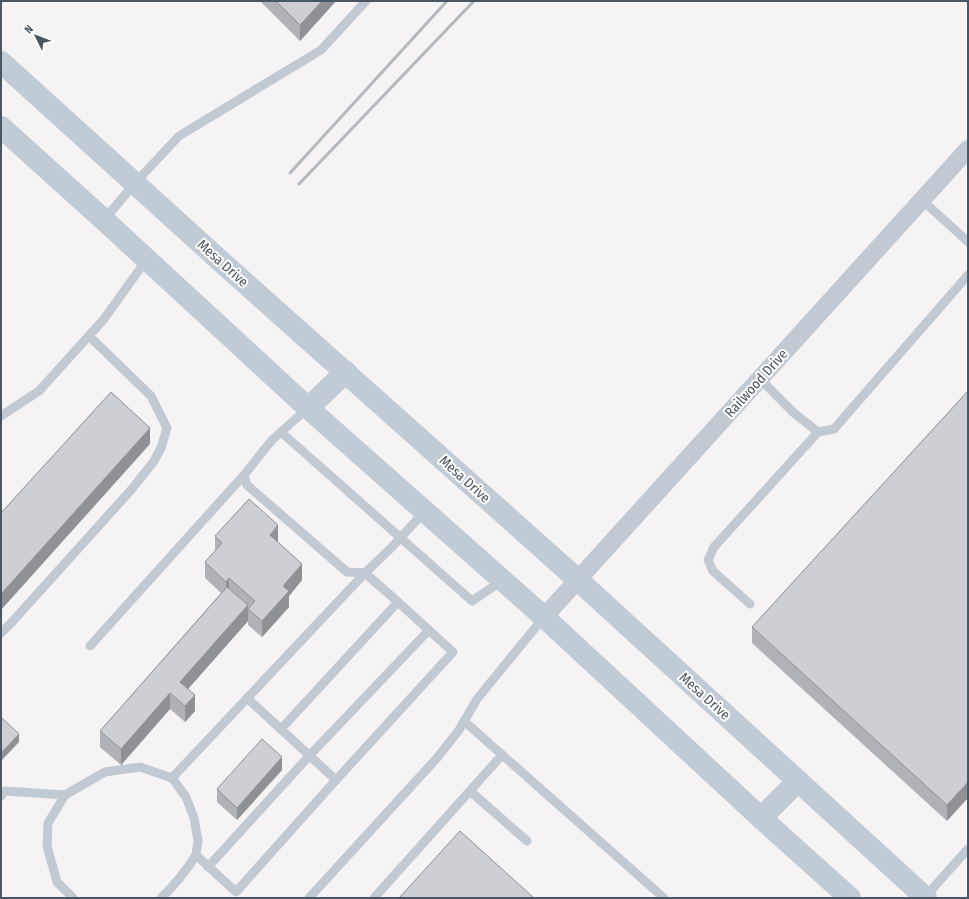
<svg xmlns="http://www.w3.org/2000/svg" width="969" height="899" viewBox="0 0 969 899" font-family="'Fira Sans Condensed',sans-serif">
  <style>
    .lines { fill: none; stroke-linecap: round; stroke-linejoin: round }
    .lane { stroke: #c1cad2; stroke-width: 9 }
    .street { stroke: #c1cad2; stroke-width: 18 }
    .secondary { stroke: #c1cbd6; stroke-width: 22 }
    .rail { stroke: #b5b8bd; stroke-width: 3 }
    .wall { fill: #b0b2b7 }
    .shaded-wall { fill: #909195 }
    .building { fill: #cdcfd5; stroke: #909195 }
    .labels { text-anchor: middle; stroke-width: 4; stroke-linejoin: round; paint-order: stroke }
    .street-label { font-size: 14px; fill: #4a5661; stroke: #fff }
  </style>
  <rect width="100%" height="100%" fill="#f5f3f3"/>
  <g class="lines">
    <!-- lane -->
    <g class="lane">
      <path d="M922,200l32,29 14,13"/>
      <path d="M104,220l31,-37 44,-47 142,-86 45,-49"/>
      <path d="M760,379l34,34 24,19 16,-3 134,-154"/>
      <path d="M308,408l-36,32 -28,35 3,10 100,87 18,1 26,-25 34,-37"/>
      <path d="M1,416l38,-25 65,-72 43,-60"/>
      <path d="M281,432l191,169 31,-21"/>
      <path d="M365,573l33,29 55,50 -117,128 -100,112 -40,-37 2,-14 -4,-23 -8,-21 -14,-19z"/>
      <path d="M750,604l-37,-33 -5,-11 6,-13 104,-115"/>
      <path d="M1,633l11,-11 119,-132 23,-29 7,-13 6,-20 -16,-32 -62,-60"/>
      <path d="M90,646l154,-171"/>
      <path d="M247,698l89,82"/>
      <path d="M464,721l200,177"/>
      <path d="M281,729l117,-127"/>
      <path d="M470,791l57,50"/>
      <path d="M1,796l4,-5 60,4"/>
      <path d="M208,867l102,-112 119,-125"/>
      <path d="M925,897l43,-48"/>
      <path d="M73,898l-16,-16 -10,-36 1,-23 17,-28 40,-23 35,-5 32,11"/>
      <path d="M161,898c14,-13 25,-27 35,-43"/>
      <path d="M309,898l128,-140 22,-28 18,-31 67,-82"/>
      <path d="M374,898l128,-143"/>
    </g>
    <!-- street -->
    <path class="street" d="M544,617l424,-468"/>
    <!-- secondary -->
    <g class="secondary">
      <path d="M1,62l225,204 352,314 348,318"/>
      <path d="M1,127l103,93 204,188 236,209 217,201 89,80"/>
      <path d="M308,408l38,-36"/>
      <path d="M761,818l37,-37"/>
    </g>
    <!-- rail -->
    <g class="rail">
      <path d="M290,173l157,-172"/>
      <path d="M299,184l175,-183"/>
    </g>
  </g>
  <!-- wall -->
  <g class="wall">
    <path d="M260,1h76l-36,40z"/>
    <path d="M968,391l-21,430 -195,-178v-16z"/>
    <path d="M215,536l63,5 -1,1 25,38 -13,16v11l-27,30 -14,-12v-15v11l-60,68 7,22 -10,11 -15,-13 -49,56 -21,-18v-16l121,-138 -16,-15v-16l10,-11z"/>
    <path d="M282,770l-45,50 -20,-18v-13z"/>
  </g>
  <!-- shaded-wall -->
  <g class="shaded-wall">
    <path d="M322,1h14l-36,40v-16z"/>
    <path d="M150,428v16l-149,166v-16z"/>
    <path d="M278,525v16l-8,10v-16z"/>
    <path d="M302,564v16l-13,16v11l-27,30v-16l21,-35z"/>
    <path d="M229,578v16l-3,4v-16z"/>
    <path d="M248,605v16l-68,77v-16z"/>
    <path d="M170,693v16l-49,56v-16z"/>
    <path d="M195,695v16l-10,11v-16z"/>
    <path d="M19,734v8l-18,19v-8z"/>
    <path d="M282,757v13l-45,50v-12z"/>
    <path d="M968,782v16l-21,23v-16z"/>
  </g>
  <!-- building -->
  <g class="building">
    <path d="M276,1h46l-22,24z"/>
    <path d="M968,391v391l-21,23 -195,-178z"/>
    <path d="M111,392l39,36 -149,166v-81z"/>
    <path d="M249,499l29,26 -8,10 32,29 -19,22 6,5 -27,30 -14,-12 7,-8 -26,-23 -3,4 -21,-20 17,-19 -7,-7z"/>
    <path d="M227,587l21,18 -68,77 15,13 -10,11 -15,-13 -49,56 -21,-18z"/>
    <path d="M1,717l18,17 -18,19z"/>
    <path d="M262,739l20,18 -45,51 -20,-19z"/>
    <path d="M460,831l74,67h-135z"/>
  </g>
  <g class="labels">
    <!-- street labels -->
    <g class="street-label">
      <text transform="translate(223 263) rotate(42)" y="5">Mesa Drive</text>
      <text transform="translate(756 383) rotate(-48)" y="5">Railwood Drive</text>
      <text transform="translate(465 479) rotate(42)" y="5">Mesa Drive</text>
      <text transform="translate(705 696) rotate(42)" y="5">Mesa Drive</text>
    </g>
  </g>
  <!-- border -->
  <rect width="969" height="899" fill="none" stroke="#4a5661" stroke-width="4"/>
  <!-- north arrow -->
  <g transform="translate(36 36) rotate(313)" stroke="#ffffff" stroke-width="3" paint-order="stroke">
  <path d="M0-3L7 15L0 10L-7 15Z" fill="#4a5661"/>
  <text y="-6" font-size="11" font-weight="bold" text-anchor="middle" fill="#4a5661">N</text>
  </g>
</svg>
